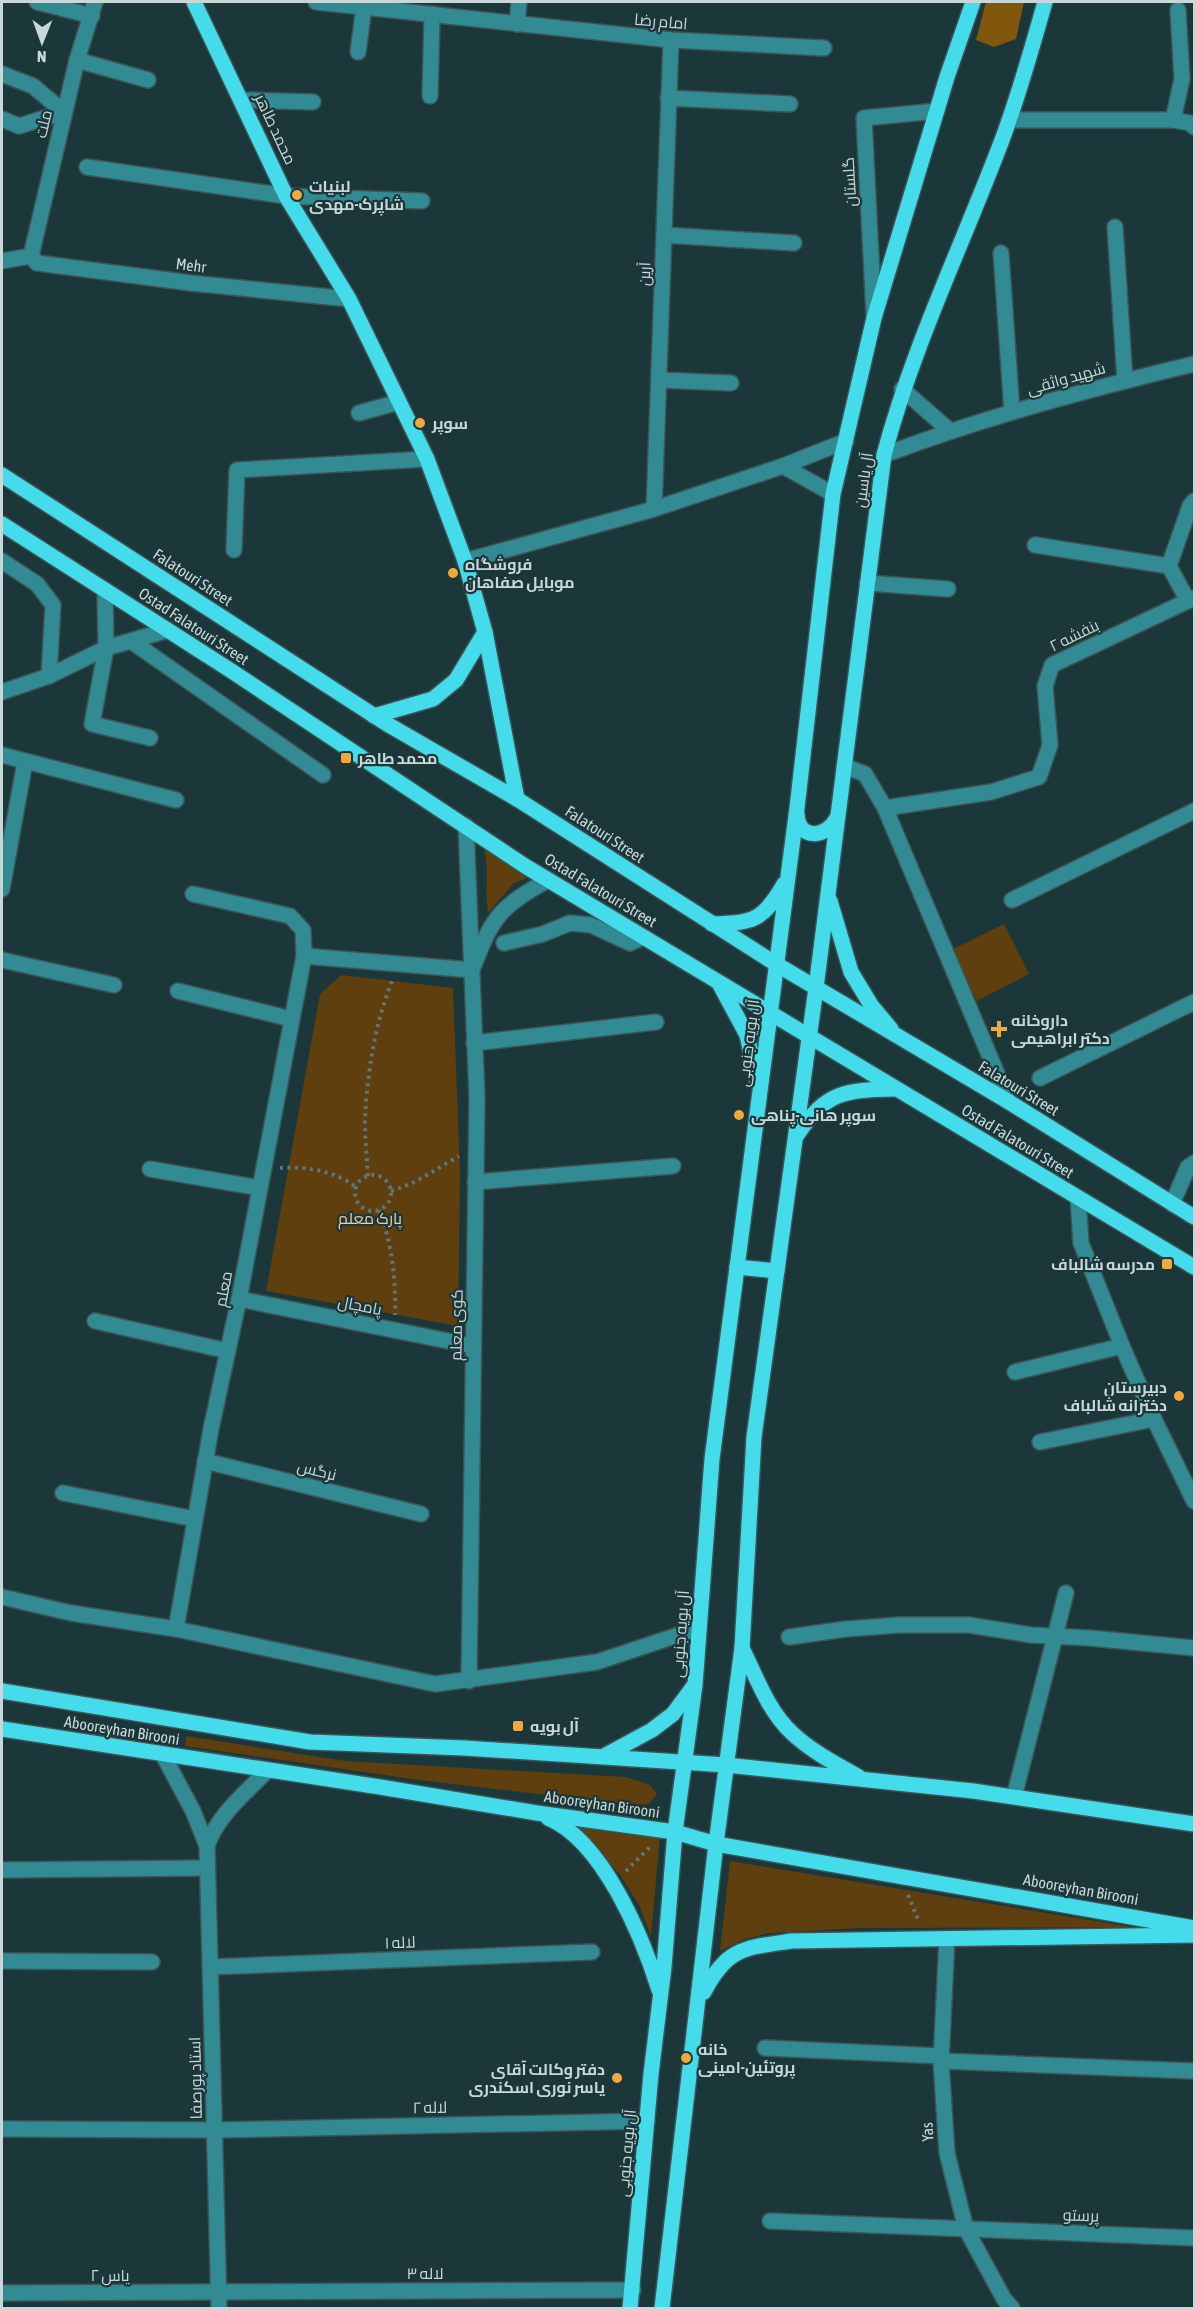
<svg xmlns="http://www.w3.org/2000/svg" width="1196" height="2310" viewBox="0 0 1196 2310" font-family="'Asap Condensed',Cairo,sans-serif">
  <style>
    .green { fill: #5e3f0d }
    .forest { fill: #81560d }
    .lines { fill: none; stroke-linecap: round; stroke-linejoin: round }
    .minor-casing { stroke: #3b5457; stroke-width: 18 }
    .major-casing { stroke: #3b5457; stroke-width: 18 }
    .path { stroke: #607678; stroke-width: 4; stroke-dasharray: 3 4.5; stroke-linecap: butt }
    .minor { stroke: #328a92; stroke-width: 15 }
    .major { stroke: #44dcea; stroke-width: 15 }
    .poi-dot { fill: #eea83c; stroke: #1c373a; stroke-width: 2 }
    .labels { text-anchor: middle; stroke-width: 4.5; stroke-linejoin: round; paint-order: stroke }
    .street-label { font-size: 16px; fill: #c8d8d9; stroke: #1c373a }
    .poi-label { font-size: 16px; font-weight: bold; fill: #c8d8d9; stroke: #1c373a; text-anchor: start }
    .park-label { font-size: 16px; fill: #fbce92; stroke: #1c373a }
  </style>
  <rect width="100%" height="100%" fill="#1c373a"/>
  <!-- green -->
  <g class="green">
    <path d="M484,849l43,29 -13,5 -26,30c-4,-23 2,-41 -4,-64z"/>
    <path d="M1004,924l25,50 -52,27 -26,-51z"/>
    <path d="M341,975l112,13 7,186 -2,152 -192,-35 54,-297z"/>
    <path d="M186,1736l159,25 281,16 24,8 7,9 -8,10 -17,1 -213,-25 -234,-34z"/>
    <path d="M573,1821l87,15 -9,101 -11,-30 -19,-31z"/>
    <path d="M730,1861l402,66 -272,1 -91,5 -25,6 -24,12z"/>
  </g>
  <!-- forest -->
  <path class="forest" d="M986,2h38l-8,37 -22,8 -18,-7z"/>
  <g class="lines">
    <defs>
      <g id="minor">
        <path d="M37,2l55,14"/>
        <path d="M316,2l355,38 153,8"/>
        <path d="M517,24l2,-22"/>
        <path d="M358,52l6,-45"/>
        <path d="M77,60l71,20"/>
        <path d="M2,74l31,12 31,26"/>
        <path d="M430,96l2,-82"/>
        <path d="M668,98l122,6"/>
        <path d="M243,100l70,2"/>
        <path d="M2,119l17,7 45,-14"/>
        <path d="M1009,120h164l17,3 4,4"/>
        <path d="M1173,120l9,-41 -4,-69"/>
        <path d="M87,167l199,29 136,5"/>
        <path d="M1115,227l10,154"/>
        <path d="M664,235l130,8"/>
        <path d="M1001,253l11,159"/>
        <path d="M31,256l6,7 154,20 158,16"/>
        <path d="M31,256l46,-196 18,-58"/>
        <path d="M2,261l29,-5"/>
        <path d="M874,315l-10,-197 73,-7"/>
        <path d="M659,380l72,3"/>
        <path d="M902,389l47,41"/>
        <path d="M359,413l40,-11"/>
        <path d="M884,455c101,-38 206,-66 310,-91"/>
        <path d="M783,466l50,28"/>
        <path d="M654,509l17,-469"/>
        <path d="M1035,545l134,21"/>
        <path d="M234,550l3,-80 190,-11"/>
        <path d="M2,561l35,23 16,21 -4,71"/>
        <path d="M465,561l189,-52 129,-43 63,-25"/>
        <path d="M867,583l81,6"/>
        <path d="M105,590l1,58 -14,76 58,14"/>
        <path d="M1188,601l-19,-35 21,-60 4,-5"/>
        <path d="M131,641l192,134"/>
        <path d="M2,692l47,-16 57,-28 62,-18"/>
        <path d="M2,755l174,45"/>
        <path d="M844,766l21,8 20,34 124,294"/>
        <path d="M885,808l106,-16 48,-15 11,-32 -5,-59 7,-21 142,-67"/>
        <path d="M466,826l11,271 -8,584"/>
        <path d="M2,889l23,-127"/>
        <path d="M1012,900l182,-89"/>
        <path d="M504,943l39,-9 27,-11 21,2 39,18 13,-6"/>
        <path d="M304,956l168,14"/>
        <path d="M2,960l112,25"/>
        <path d="M474,965c19,-50 28,-59 74,-85"/>
        <path d="M178,991l113,28"/>
        <path d="M474,1043l182,-21"/>
        <path d="M1040,1078l154,-76"/>
        <path d="M150,1169l109,19"/>
        <path d="M475,1182l198,-16"/>
        <path d="M1078,1198l3,45 41,103 32,73 40,82"/>
        <path d="M1172,1204l16,-37 6,-4"/>
        <path d="M239,1299l234,47"/>
        <path d="M95,1321l133,30"/>
        <path d="M1015,1372l107,-26"/>
        <path d="M1040,1442l114,-23"/>
        <path d="M205,1461l216,53"/>
        <path d="M63,1493l132,26"/>
        <path d="M2,1597l69,16 105,16 259,55 162,-22 102,-34"/>
        <path d="M176,1629l35,-200 28,-130 65,-343 -1,-26 -13,-14 -97,-22"/>
        <path d="M789,1637l57,-8 54,-4h69l62,10 59,3 104,10"/>
        <path d="M163,1755l30,56 14,35"/>
        <path d="M1014,1797l52,-204"/>
        <path d="M2,1870l205,-2"/>
        <path d="M947,1939l-6,122 6,92 19,76 38,70 8,9"/>
        <path d="M2,1961l150,1"/>
        <path d="M210,1967l382,-15"/>
        <path d="M765,2048l177,8"/>
        <path d="M941,2061l253,10"/>
        <path d="M2,2129l212,1 433,-9"/>
        <path d="M770,2221l424,17"/>
        <path d="M2,2293l631,-3"/>
        <path d="M219,2308l-12,-462c10,-30 38,-53 60,-75"/>
      </g>
      <g id="major">
        <path d="M194,2l92,194 63,103 78,160 38,102 20,71 32,167"/>
        <path d="M2,475l385,249 130,75 259,165 233,138 185,115"/>
        <path d="M2,524l228,146 295,196 669,401"/>
        <path d="M374,716l59,-17 23,-19 29,-48"/>
        <path d="M797,814c1,26 29,25 40,4"/>
        <path d="M830,901l21,71 20,33 20,24"/>
        <path d="M712,924c41,-1 51,-3 72,-40"/>
        <path d="M720,985l27,50 10,47"/>
        <path d="M797,1135c30,-44 47,-45 98,-46"/>
        <path d="M737,1267l40,4"/>
        <path d="M742,1648c14,28 26,63 50,85 19,18 44,31 67,44"/>
        <path d="M2,1691l308,51 154,6 262,17 247,26 221,33"/>
        <path d="M2,1729l378,58 157,26 138,19 41,12 478,84"/>
        <path d="M604,1756l48,-26 21,-16 20,-27"/>
        <path d="M548,1818c55,23 94,118 111,172"/>
        <path d="M704,1992c23,-45 41,-44 87,-51l403,-6"/>
        <path d="M630,2308l21,-234 13,-107 11,-135 20,-147 17,-226 85,-651 36,-314 41,-176 73,-241 26,-75"/>
        <path d="M662,2308l54,-464 26,-196 12,-211 62,-449 68,-533c29,-109 78,-209 118,-315 17,-45 30,-92 43,-138"/>
      </g>
    </defs>
    <!-- minor casing -->
    <use href="#minor" class="minor-casing"/>
    <!-- major casing -->
    <use href="#major" class="major-casing"/>
    <!-- path -->
    <g class="path">
      <path d="M280,1168c26,-2 55,3 76,19"/>
      <circle cx="373" cy="1193" r="18"/>
      <path d="M368,1176c-1,-18 -3,-37 -3,-56 2,-46 10,-98 28,-141"/>
      <path d="M391,1191c25,-7 45,-22 68,-35"/>
      <path d="M379,1210c13,33 17,69 16,105"/>
      <path d="M626,1871l24,-24"/>
      <path d="M908,1895l11,27"/>
    </g>
    <!-- minor -->
    <use href="#minor" class="minor"/>
    <!-- major -->
    <use href="#major" class="major"/>
  </g>
  <!-- markers -->
  <g class="poi-dot">
    <circle cx="297" cy="195" r="6"/>
    <circle cx="420" cy="423" r="6"/>
    <circle cx="453" cy="573" r="6"/>
    <rect x="340" y="752" width="12" height="12" rx="3"/>
    <path d="M996 1020h6v6h6v6h-6v6h-6v-6h-6v-6h6z"/>
    <circle cx="739" cy="1115" r="6"/>
    <rect x="1161" y="1258" width="12" height="12" rx="3"/>
    <circle cx="1179" cy="1396" r="6"/>
    <rect x="512" y="1720" width="12" height="12" rx="3"/>
    <circle cx="686" cy="2058" r="6"/>
    <circle cx="617" cy="2078" r="6"/>
  </g>
  <g class="labels">
    <!-- street labels -->
    <g class="street-label">
      <text transform="translate(661 21) rotate(5)" y="6">امام رضا</text>
      <text transform="translate(43 124) rotate(-77)" y="6">ملت</text>
      <text transform="translate(276 129) rotate(65)" y="6">محمد طاهر</text>
      <text transform="translate(849 182) rotate(-93)" y="6">گلستان</text>
      <text transform="translate(191 265) rotate(7)" y="6">Mehr</text>
      <text transform="translate(644 274) rotate(-88)" y="6">آرین</text>
      <text transform="translate(1066 378) rotate(-16)" y="6">شهید واثقی</text>
      <text transform="translate(863 480) rotate(-82)" y="6">آل یاسین</text>
      <text transform="translate(193 577) rotate(33)" y="6">Falatouri Street</text>
      <text transform="translate(194 626) rotate(33)" y="6">Ostad Falatouri Street</text>
      <text transform="translate(1074 635) rotate(-26)" y="6">بنفشه ۲</text>
      <text transform="translate(605 834) rotate(33)" y="6">Falatouri Street</text>
      <text transform="translate(601 890) rotate(31)" y="6">Ostad Falatouri Street</text>
      <text transform="translate(748 1043) rotate(-83)" y="6">آل بویه جنوبی</text>
      <text transform="translate(1019 1088) rotate(31)" y="6">Falatouri Street</text>
      <text transform="translate(1018 1141) rotate(31)" y="6">Ostad Falatouri Street</text>
      <text transform="translate(223 1289) rotate(-79)" y="6">معلم</text>
      <text transform="translate(360 1305) rotate(11)" y="6">پامچال</text>
      <text transform="translate(456 1325) rotate(-89)" y="6">کوی معلم</text>
      <text transform="translate(317 1470) rotate(14)" y="6">نرگس</text>
      <text transform="translate(680 1634) rotate(-86)" y="6">آل بویه جنوبی</text>
      <text transform="translate(122 1730) rotate(9)" y="6">Abooreyhan Birooni</text>
      <text transform="translate(602 1804) rotate(8)" y="6">Abooreyhan Birooni</text>
      <text transform="translate(1081 1889) rotate(10)" y="6">Abooreyhan Birooni</text>
      <text transform="translate(400 1942) rotate(-2)" y="6">لاله ۱</text>
      <text transform="translate(195 2078) rotate(-91)" y="6">استاد پورصفا</text>
      <text transform="translate(430 2107) rotate(-1)" y="6">لاله ۲</text>
      <text transform="translate(927 2132) rotate(-93)" y="6">Yas</text>
      <text transform="translate(626 2153) rotate(-85)" y="6">آل بویه جنوبی</text>
      <text transform="translate(1081 2215) rotate(2)" y="6">پرستو</text>
      <text x="425" y="2279">لاله ۳</text>
      <text x="110" y="2281">یاس ۲</text>
    </g>
    <!-- poi labels -->
    <g class="poi-label">
      <text x="309" y="192">لبنیات<tspan x="309" dy="18">شاپرک-مهدی</tspan></text>
      <text x="432" y="429">سوپر</text>
      <text x="465" y="570">فروشگاه<tspan x="465" dy="18">موبایل صفاهان</tspan></text>
      <text x="358" y="764">محمد طاهر</text>
      <text x="1011" y="1026">داروخانه<tspan x="1011" dy="18">دکتر ابراهیمی</tspan></text>
      <text x="751" y="1121">سوپر هانی-پناهی</text>
      <text x="1155" y="1270" text-anchor="end">مدرسه شالباف</text>
      <text x="1167" y="1393" text-anchor="end">دبیرستان<tspan x="1167" dy="18">دخترانه شالباف</tspan></text>
      <text x="530" y="1732">آل بویه</text>
      <text x="698" y="2055">خانه<tspan x="698" dy="18">پروتئین-امینی</tspan></text>
      <text x="605" y="2075" text-anchor="end">دفتر وکالت آقای<tspan x="605" dy="18">یاسر نوری اسکندری</tspan></text>
    </g>
    <!-- park labels -->
    <g class="park-label">
      <text x="370" y="1224">پارک معلم</text>
    </g>
  </g>
  <!-- border -->
  <rect width="1196" height="2310" fill="none" stroke="#c8d8d9" stroke-width="6"/>
  <!-- north arrow -->
  <g transform="translate(42 42) rotate(181)" stroke="#1c373a" stroke-width="4.5" paint-order="stroke">
  <path d="M0-4.5L10 22L0 15L-10 22Z" fill="#c8d8d9"/>
  <text y="-9" font-size="16" font-weight="bold" text-anchor="middle" fill="#c8d8d9">N</text>
  </g>
</svg>
